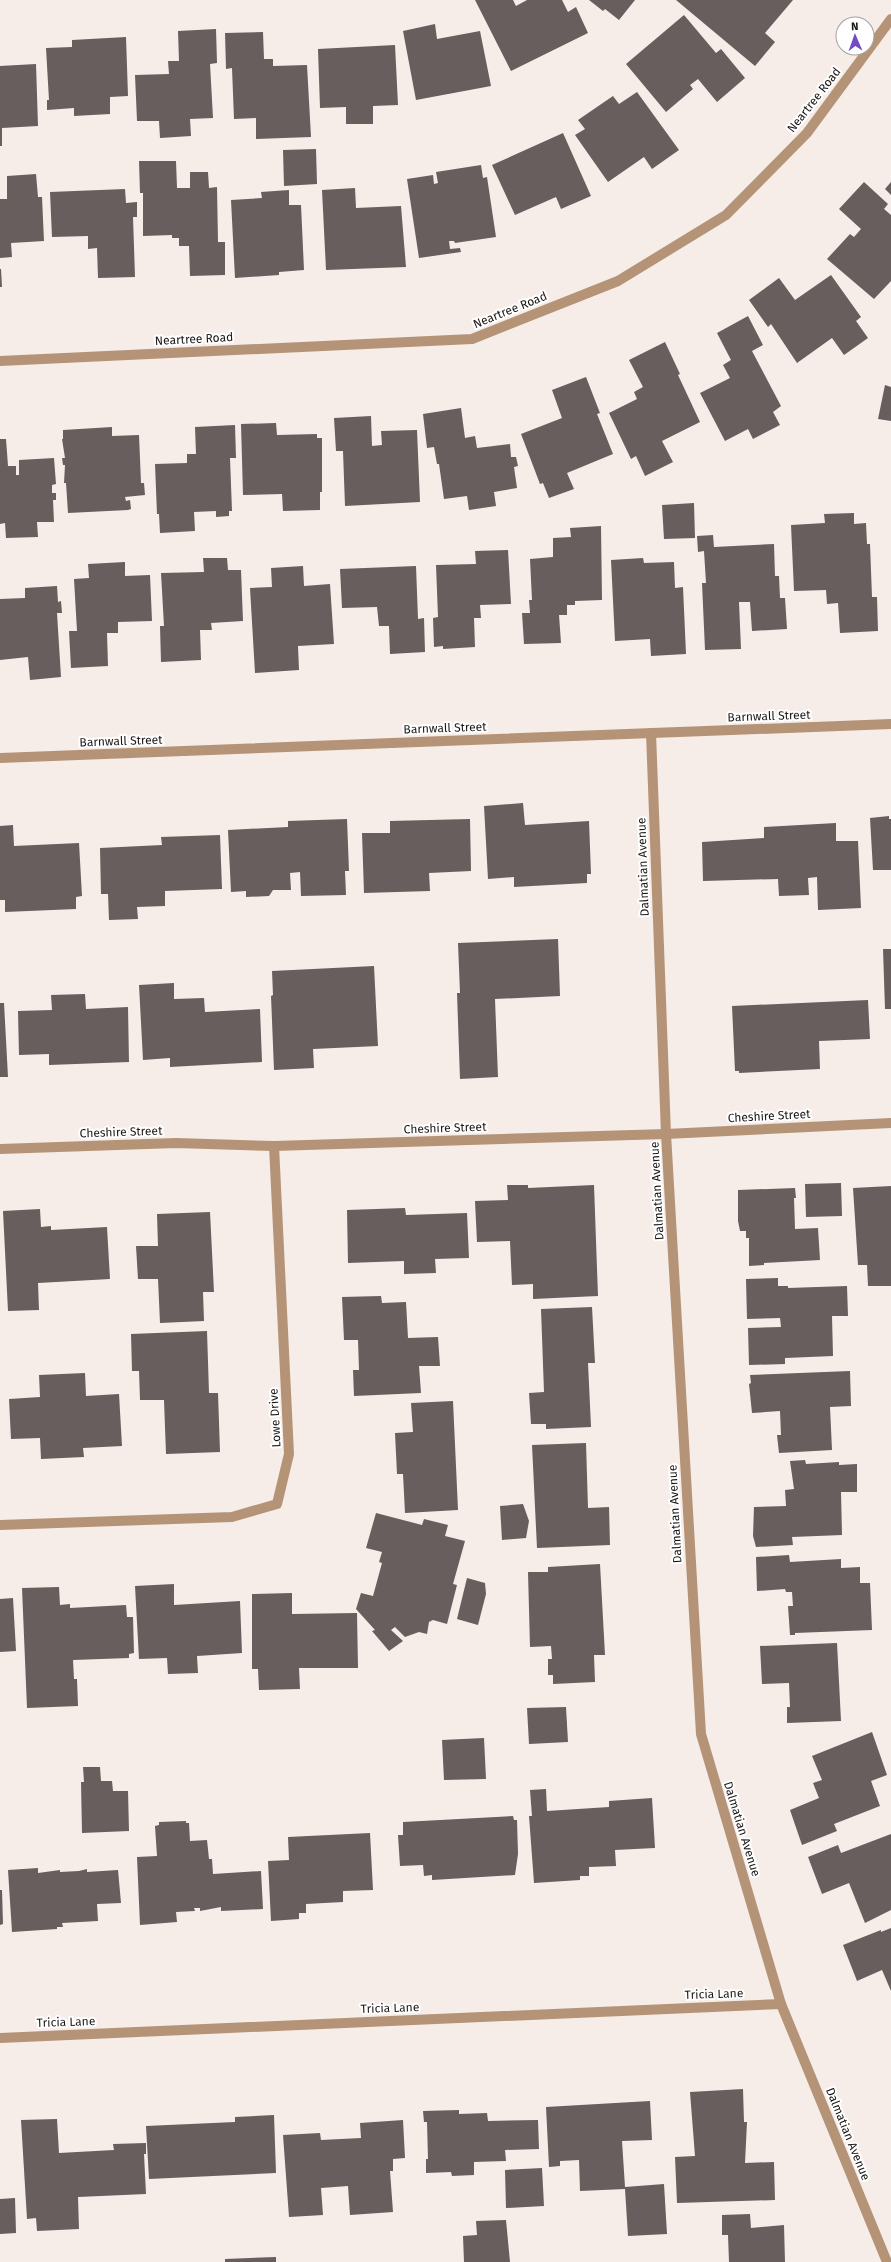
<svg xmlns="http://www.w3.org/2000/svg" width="891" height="2262" viewBox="0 0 891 2262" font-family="'Fira Sans',sans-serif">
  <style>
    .building { fill: #675e5d }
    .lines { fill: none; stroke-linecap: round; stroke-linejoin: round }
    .minor { stroke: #b59377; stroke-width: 10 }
    .labels { text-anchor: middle; stroke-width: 4; stroke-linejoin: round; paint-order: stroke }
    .street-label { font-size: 12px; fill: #1a1615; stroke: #fff }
  </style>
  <rect width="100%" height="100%" fill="#f6ece8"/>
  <!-- building -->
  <g class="building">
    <path d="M475,0h38l3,6 11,-6h35l6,12 8,-5 12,26 -77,38z"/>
    <path d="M589,0h46l-16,20 -14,-11 -2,2z"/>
    <path d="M676,0h117l-28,33 10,9 -20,24z"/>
    <path d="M684,15l32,38 5,-4 24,29 -28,24 -19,-23 -8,6 3,4 -27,23 -40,-48z"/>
    <path d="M435,24l2,15 43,-8 11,55 -75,14 -13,-69z"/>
    <path d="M216,29l1,34 -7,1 3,54 -23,1 1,17 -31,2 -1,-17h-22l-2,-46 34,-1 -1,-13h11l-1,-30z"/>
    <path d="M263,32l1,27h9v7l34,-1 4,72 -55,2v-21l-22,1 -2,-51 -6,1 -1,-36z"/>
    <path d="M126,37l2,59 -18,1v17l-36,2v-8l-27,2v-10h2l-3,-52 26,-1v-7z"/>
    <path d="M395,45l3,60 -25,1v18h-27v-17l-26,1 -2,-59z"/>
    <path d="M36,64l2,62 -36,2v18h-2v-80z"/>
    <path d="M637,92l42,58 -27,19 -8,-12 -36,25 -33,-47 10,-6 -7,-9 35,-24 6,8z"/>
    <path d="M563,133l28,63 -30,13 -5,-12 -41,18 -23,-50z"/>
    <path d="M316,149l1,35 -33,2 -1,-36z"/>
    <path d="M139,161h37l1,27h13v-16h18l1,16 8,-1 1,55h7v33l-35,1 -1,-30h-10v-8h-7v-3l-29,1v-43h-3z"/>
    <path d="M481,165l2,13 4,-1 9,60 -41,6 -1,-2h-5l1,8 10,-1 1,4 -42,6 -12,-79 26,-4 1,9 4,-1 -2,-11z"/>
    <path d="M36,174l2,23h4l2,44 -33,2 1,14 -12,1v-59h7v-23z"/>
    <path d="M864,182l24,22 -4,5 7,6v66l-17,18 -47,-40 23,-25 4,3 7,-8 -22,-20z"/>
    <path d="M891,182v13l-6,-6z"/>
    <path d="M355,188l1,20 45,-2 5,61 -80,3 -4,-80z"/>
    <path d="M125,189l1,14 11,-1v15h-4l2,60 -37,1 -1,-30 -9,1v-13l-36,1 -2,-45z"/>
    <path d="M289,190v15h12l3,65 -25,2v3l-44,3 -4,-78 31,-2 -1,-6z"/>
    <path d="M0,269h1l1,18h-2z"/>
    <path d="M831,275l30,42 -5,4 12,17 -24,17 -12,-17 -35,25 -26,-39 -3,3 -19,-27 30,-22 16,22z"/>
    <path d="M748,316l15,29 -11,6 29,55 -8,6 7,13 -27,14 -5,-10 -23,12 -25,-48 30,-15 -7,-13 8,-5 -14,-27z"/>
    <path d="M665,342l15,32 -2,1 22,47 -38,19 11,21 -28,14 -9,-20 -5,3 -22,-46 28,-14 -3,-7 9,-5 -14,-27z"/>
    <path d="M586,377l14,36 -3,1 16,40 -46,19 7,16 -25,9 -6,-15 -3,1 -19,-50 41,-16 -10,-28z"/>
    <path d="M885,385l6,2v34l-13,-2z"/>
    <path d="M461,408l4,30 10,-2 2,12 33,-4 1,13h5l2,9 -4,1 3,21 -23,4 2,14 -27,4 -2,-14 -23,3 -5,-35h-2l-3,-17 -7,1 -4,-34z"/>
    <path d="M371,416l1,30 10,-1 -1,-14 36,-1 3,72 -75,4 -2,-55h-7l-2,-33z"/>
    <path d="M276,423l1,12 40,-1v4h5v54h-2v18l-37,1 -1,-17 -39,1 -2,-71z"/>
    <path d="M235,425l1,33h-6l2,53h-3v5l-13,1v-6l-22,1 1,19 -35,2 -1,-19h-2l-2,-50 32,-1v-9h9l-1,-27z"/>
    <path d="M112,427v9l27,-1 2,48h3l1,12 -20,2 1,4 4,-1 1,9 -3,1 -60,3 -2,-30h-2l1,-18h-2l-1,-7h3l-3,-19h1v-9z"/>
    <path d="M0,439h6l2,27h8v9h3v-15l35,-2 2,26 -4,1v8h4v7h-3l1,22h-17l1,15 -32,1 -1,-15 -5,1z"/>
    <path d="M694,503l1,35 -31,1 -2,-34z"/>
    <path d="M854,513v11l12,-1 1,21h3l2,53h5l1,34 -38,2 -2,-30 -11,1 -1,-14 -32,1 -3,-66 34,-2 -1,-9z"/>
    <path d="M601,526l1,74 -27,1v4h-8v10h-8l2,28 -37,1 -2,-31h8l-1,-13h3l-2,-41 23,-2v-19l18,-1 -1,-9z"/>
    <path d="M713,535l1,12 60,-3 1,32h4l1,22h5l2,31 -35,2 -2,-29h-11l2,47 -36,1 -3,-67h4l-2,-32 -6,1 -1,-16z"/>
    <path d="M508,550l3,54 -31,1 1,13h-7l1,29 -32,2v-3l-9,1 -1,-29 5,-1 -2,-52 40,-1 -1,-13z"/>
    <path d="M203,558h24l1,12h13l2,51 -32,2 1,7h-12l1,30 -40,2 -1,-36h4l-3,-53 43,-1z"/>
    <path d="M643,558l1,5 30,-1 1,26 8,-1 3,67 -35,2 -1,-17 -35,2 -4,-81z"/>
    <path d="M125,562v14l25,-1 2,46 -34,1v11h-11l1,33 -37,2 -2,-37h8l-3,-52 15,-1 -1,-14z"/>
    <path d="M303,566l1,20 26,-2 4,60 -36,2 1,24 -44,3 -5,-85 22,-1 -1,-19z"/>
    <path d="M416,566l2,53 6,-1 1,34 -35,2 -1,-28h-10l-2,-19 -35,1 -2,-39z"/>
    <path d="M57,586l1,16 3,-1 1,12h-5l4,64 -31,3 -2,-23 -28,3v-61l25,-1v-10z"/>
    <path d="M523,803l2,22 64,-4 2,53h-4v9l-73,4v-10l-26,2 -4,-73z"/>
    <path d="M889,816v3h2v51h-18l-3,-52z"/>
    <path d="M347,819l2,52h-4l1,24 -45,1 -1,-24 -10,1 1,17h-18l-4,6 -23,1v-6l-15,1 -3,-62 60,-3v-6z"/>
    <path d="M470,819l1,52 -42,2 1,18 -66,2 -2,-60h28v-12z"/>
    <path d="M836,823v18h22l3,67 -43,2 -1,-33 -9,1 1,17 -30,1 -1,-17 -75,2 -1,-39 62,-4v-11z"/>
    <path d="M13,825l1,21 65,-3 3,53 -6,1v12l-71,3v-12h-5v-74z"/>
    <path d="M220,835l2,54 -57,2v15l-28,1 1,12 -29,1 -1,-26h-7l-1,-46 62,-3 -1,-8z"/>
    <path d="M558,939l2,57 -65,3 3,78 -38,2 -3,-86h3l-2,-50z"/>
    <path d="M883,949h8v60h-6z"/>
    <path d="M374,966l4,80 -65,3 1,19 -40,2 -3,-74 2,-1 -1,-24z"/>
    <path d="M174,983v16l30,-1 1,14 55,-3 2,53 -92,5v-9l-27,2 -4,-75z"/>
    <path d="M85,994l1,15 42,-2 1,55 -80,3v-11l-30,1 -1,-44 34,-1 -1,-15z"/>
    <path d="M868,1000l2,39 -51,2 1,28 -81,4v-2h-4l-3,-65z"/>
    <path d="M0,1003h4l4,74h-8z"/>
    <path d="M841,1183l1,33 -36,1 -1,-33z"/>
    <path d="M507,1185h21v3l66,-3 4,111 -65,3v-15l-21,1 -2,-44 -33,1 -2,-41 33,-1z"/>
    <path d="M891,1186v100h-23l-1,-21h-9l-5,-77z"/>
    <path d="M795,1188l1,10h-2l1,31 23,-1 2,32 -56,3v2l-15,1v-28h-3v-7h-6l-2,-10v-31z"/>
    <path d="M405,1208l1,7 61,-2 2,45 -34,1 1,14 -32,1v-13l-56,2 -1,-53z"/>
    <path d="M40,1209l1,18 10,-1v4l56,-3 3,52 -72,4 1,27 -31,1 -5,-100z"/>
    <path d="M210,1212l4,80h-11l1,29 -44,2 -2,-44h-20l-2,-33h22l-1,-32z"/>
    <path d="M778,1278v8h10v2l59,-2 1,30h-16l1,40 -48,2v6l-36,1 -1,-37 33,-1 -1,-9 -33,1 -1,-40z"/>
    <path d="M381,1296l1,7 24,-1 2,36 30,-1 2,29h-21l2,27 -67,3 -1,-26h6l-1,-30h-14l-2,-43z"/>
    <path d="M592,1307l3,56h-7l3,64 -45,2v-5h-15l-2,-31 15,-1 -3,-83z"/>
    <path d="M207,1331l2,62h9l2,59 -54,2 -2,-54h-24l-1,-29h-7l-1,-37z"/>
    <path d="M850,1371l1,35 -21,1 2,43 -53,3 -2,-18h4l-1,-24 -28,2 -3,-29 2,-1 -1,-8z"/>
    <path d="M85,1373l1,23 33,-2 3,52 -39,2 1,9 -43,2 -1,-21 -29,1 -2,-40 31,-2 -1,-22z"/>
    <path d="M453,1401l5,109 -53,3 -2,-39h-6l-2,-41 18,-1 -2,-29z"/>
    <path d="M586,1443l2,65 21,-1 1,38 -73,3 -5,-103z"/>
    <path d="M805,1460l1,4 33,-2v3l18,-1v28h-16l1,43 -50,2 1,8 -37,2 -3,-11 1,-29 32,-1 -1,-16 9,-1 -4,-28z"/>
    <path d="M523,1504l6,17 -3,17 -24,2 -2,-34z"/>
    <path d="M376,1513l46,12 2,-6 24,6 -3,11 20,5 -12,43 4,1 -10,39 -14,-4 -4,2 -2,12 -8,-2 -14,5 -10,-10 -4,3 12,11 -14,10 -17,-20 3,-1 -19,-21 5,-16 12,3 9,-33 -3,-1 3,-10 -16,-4z"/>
    <path d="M789,1555l1,7 51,-3v9l19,-1v16h10l2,47 -77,3v2h-5l-2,-29h5l-1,-14h-6l-1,-3 -28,2 -1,-34z"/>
    <path d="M600,1564l5,91h-11l1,27 -42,2v-9h-5v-16h4l-1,-13 -21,1 -2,-75h20v-5z"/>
    <path d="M467,1578l18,5 1,11 -8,31 -21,-6z"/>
    <path d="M174,1584v21l66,-4 2,52 -45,3 1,17 -30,1 -1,-16 -28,1 -4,-73z"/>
    <path d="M59,1587l1,18 10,-1v4l56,-3 1,12h6l1,36 -5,1v4l-56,2 1,19h3l1,27 -51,2 -5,-120z"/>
    <path d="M292,1593v21l65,-1 1,55h-59l1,21 -41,1 -1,-21h-6v-75z"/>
    <path d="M13,1598l3,53 -16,1v-53z"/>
    <path d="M837,1643l4,78 -54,2v-16h3l-1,-24 -27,1 -2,-38z"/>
    <path d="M566,1707l2,35 -39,2 -2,-36z"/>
    <path d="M872,1732l15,43 -16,6 9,25 -46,18 3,7 -35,14 -12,-35 29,-12 -6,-15 9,-3 -10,-24z"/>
    <path d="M484,1738l2,41 -42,1 -2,-40z"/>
    <path d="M83,1767h17l1,14h11l1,10h15l1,40 -47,2 -1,-51h3z"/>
    <path d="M546,1789l1,22 62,-4v-6l43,-3 3,50 -40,2 1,16 -27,1v9h-9v4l-46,3 -5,-67h3l-2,-26z"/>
    <path d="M513,1816l1,4h3l1,34 -3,21 -83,5v-5l-8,1 -1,-11 -23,1 -2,-31h5v-13z"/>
    <path d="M186,1821v2h3l1,18 17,-1 2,19h3l1,15 48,-3 2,38 -42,2v-4l-21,4v-3h-6l1,3 -19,1 1,10 -37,3 -3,-68 20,-1 -2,-30 4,-1v-3z"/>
    <path d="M370,1833l3,57 -30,1v11l-37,2v9h-7v6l-28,2 -3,-60 21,-1 -1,-23z"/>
    <path d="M891,1834v76l-26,13 -16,-40 -27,11 -14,-37 30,-12 3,8z"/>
    <path d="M38,1868v5l22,-3v2l19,-1 8,-2v3l31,-2 3,33 -24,1 1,17 -36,2 1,4h-6v2l-45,3 -4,-62z"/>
    <path d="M0,1890h2l1,34 -3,1z"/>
    <path d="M891,1928v63l-9,-21 -25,11 -14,-36 38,-15v2z"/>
    <path d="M743,2089l1,33h3l-2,41 29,-1 1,38 -98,3 -2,-46 20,-1 -5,-64z"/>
    <path d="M650,2101l2,39 -30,1 3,46 39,-3 3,50 -39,2 -3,-47 -45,2 -1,-31 -19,1v5l-11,1 -3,-60z"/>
    <path d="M459,2110v4l28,-1 1,8 50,-1 1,29 -34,1 1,11 -32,1v13l-22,1 -1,-4 -25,1v-14h2l-1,-37h-3l-1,-11z"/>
    <path d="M274,2115l2,58 -127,6 -3,-53 89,-4v-5z"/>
    <path d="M57,2119l2,34 55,-3 -1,-6 33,-1v11h-2l2,40 -68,3 1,32 -42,2 -1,-13 -9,1 -6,-99z"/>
    <path d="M403,2120l2,38 -12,1v12h-3l3,41 -43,3 -2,-29 -27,2 2,27 -34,2 -6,-82 37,-2 1,7 40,-2 -1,-15z"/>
    <path d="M542,2168l2,38 -38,2 -1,-38z"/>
    <path d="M15,2198l1,35 -16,1v-35z"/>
    <path d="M750,2214l1,14 33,-3 1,37h-56l-1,-27h-6v-20z"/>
    <path d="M506,2220l4,42h-46l-1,-26 14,-1 -1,-14z"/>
    <path d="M276,2257v5h-51v-3z"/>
  </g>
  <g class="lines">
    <!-- minor -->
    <g class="minor">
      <path d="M0,361l472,-22 146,-58 108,-66 81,-82 84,-114"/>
      <path d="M651,733l15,401 35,600 80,270 106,258"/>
      <path d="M0,758l891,-34"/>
      <path d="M0,1149l176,-6 98,3 392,-12 225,-11"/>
      <path d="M0,1525l232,-8 45,-13 12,-50 -15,-308"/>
      <path d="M0,2038l781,-34"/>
    </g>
  </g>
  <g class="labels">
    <!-- street labels -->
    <g class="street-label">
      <text transform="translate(814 100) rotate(-52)" y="4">Neartree Road</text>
      <text transform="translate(510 310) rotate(-22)" y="4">Neartree Road</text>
      <text transform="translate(194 339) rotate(-3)" y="4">Neartree Road</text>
      <text transform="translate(769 716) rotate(-2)" y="4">Barnwall Street</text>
      <text transform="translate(445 728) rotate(-2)" y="4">Barnwall Street</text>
      <text transform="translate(121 741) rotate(-2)" y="4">Barnwall Street</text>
      <text transform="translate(643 867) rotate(-92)" y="4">Dalmatian Avenue</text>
      <text transform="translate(769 1116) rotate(-3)" y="4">Cheshire Street</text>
      <text transform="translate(445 1128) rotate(-2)" y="4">Cheshire Street</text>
      <text transform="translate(121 1132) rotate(-2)" y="4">Cheshire Street</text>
      <text transform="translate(657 1191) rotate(-93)" y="4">Dalmatian Avenue</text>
      <text transform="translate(275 1418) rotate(-93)" y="4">Lowe Drive</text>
      <text transform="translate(675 1514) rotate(-93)" y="4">Dalmatian Avenue</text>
      <text transform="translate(742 1829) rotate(73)" y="4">Dalmatian Avenue</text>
      <text transform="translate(714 1994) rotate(-2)" y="4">Tricia Lane</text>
      <text transform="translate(390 2008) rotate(-2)" y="4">Tricia Lane</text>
      <text transform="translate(66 2022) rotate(-2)" y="4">Tricia Lane</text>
      <text transform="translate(848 2134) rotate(68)" y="4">Dalmatian Avenue</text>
    </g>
  </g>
  <!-- north arrow -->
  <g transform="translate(855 36) rotate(358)"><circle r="19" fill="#ffffff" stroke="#a3a2a1"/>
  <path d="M0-3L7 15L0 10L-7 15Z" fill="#714cc5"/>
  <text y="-6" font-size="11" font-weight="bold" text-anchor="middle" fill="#1a1615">N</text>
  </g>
</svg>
